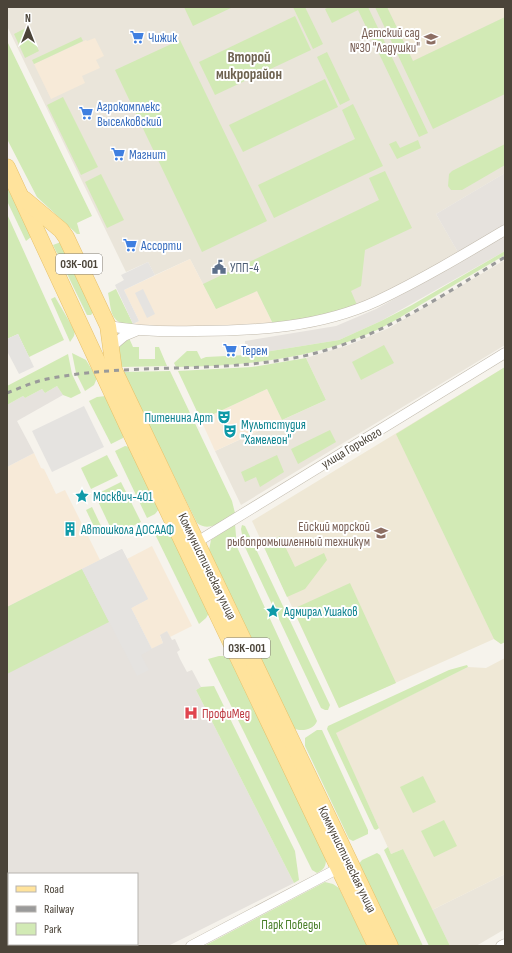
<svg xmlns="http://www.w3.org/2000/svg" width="512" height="953" viewBox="0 0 512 953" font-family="'Sofia Sans Condensed',sans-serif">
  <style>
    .residential { fill: #eae5da }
    .commercial { fill: #f7ead8 }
    .industrial { fill: #e6e2dd }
    .education { fill: #efe8d6 }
    .green { fill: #d2eab5 }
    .parking { fill: #e5e3e0 }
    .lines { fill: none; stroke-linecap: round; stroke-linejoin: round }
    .minor-casing { stroke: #c2bbae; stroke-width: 11 }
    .primary-casing { stroke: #e6c16a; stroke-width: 17 }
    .minor { stroke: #fff; stroke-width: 10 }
    .primary { stroke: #ffe39c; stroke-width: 16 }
    .rail { stroke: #9a9a9a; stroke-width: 3; stroke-dasharray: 5 5; stroke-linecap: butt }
    .labels { text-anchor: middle; stroke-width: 4; stroke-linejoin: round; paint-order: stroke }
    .shield { fill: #fff; stroke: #817c74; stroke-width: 1 }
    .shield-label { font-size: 12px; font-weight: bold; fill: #4b4439 }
    .education-label { font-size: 13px; fill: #785e54; stroke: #fff; text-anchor: end }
    .shop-label { font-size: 13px; fill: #366cbe; stroke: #fff; text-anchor: start }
    .service-label { font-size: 13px; fill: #4e5e75; stroke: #fff; text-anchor: start }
    .culture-label { font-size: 13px; fill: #0d838f; stroke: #fff; text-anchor: start }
    .street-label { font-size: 13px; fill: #4b4439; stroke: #fff }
    .health-label { font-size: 13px; fill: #be3a42; stroke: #fff; text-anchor: start }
    .park-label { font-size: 13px; fill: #4a7f2a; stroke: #fff }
    .quarter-label { font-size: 15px; font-weight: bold; fill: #6e6250; stroke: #fff }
  </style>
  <rect width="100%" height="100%" fill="#f6f3ec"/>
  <!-- residential -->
  <g class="residential">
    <path d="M7,7h498v166l-69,41 23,40 -81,42 -30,13h-132l-26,-50 -35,16 -7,-13 -22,10 -119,-246z"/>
    <path d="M505,260v85l-264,160 -26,-54 111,-51 -20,-42 43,-13 40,-17z"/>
    <path d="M505,874v55l-29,17h-26l-18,-36z"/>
  </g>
  <!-- commercial -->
  <g class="commercial">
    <path d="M95,38l9,18 -8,4 4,8 -18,8 3,7 -34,16 -17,-35 52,-24 1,1z"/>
    <path d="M190,259l26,50 41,-18 16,33 -49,2h-94l9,-5 -15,-31z"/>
    <path d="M267,389l15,31 -67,31 -14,-31z"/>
    <path d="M34,453l7,15 3,1 12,25 9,-4 35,70 -93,47v-140z"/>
    <path d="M152,546l40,80 -22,11 -3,-6 -7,5 3,7 -11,6 -21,-41 17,-9 -21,-40z"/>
  </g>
  <!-- industrial -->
  <g class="industrial">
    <path d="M505,173v53l-46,28 -23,-40z"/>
    <path d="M505,235v16l-124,70 -42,19 -93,15 -1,-14 91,-15 40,-17 78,-43z"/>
    <path d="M57,386l6,9 -46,26 17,32 -27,14v-62l16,-9 2,2 17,-9 3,4z"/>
    <path d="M122,549l26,50 -17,9 20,41 12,-6 -3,-8 7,-4 5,9 3,-1 5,11 -3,2 3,7 7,13 5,-2 9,17 -5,3 98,193 -126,63h-95l-1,-2h65v-70h-128v70h3l-5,2v-339z"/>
  </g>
  <!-- education -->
  <g class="education">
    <path d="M387,7h118v10l-92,44z"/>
    <path d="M505,367v275l-4,2 -7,-5 -155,69 -87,-187z"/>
    <path d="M505,658v216l-73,36 -29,-61 -12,5 -56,-121 133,-66 18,1z"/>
  </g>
  <!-- green -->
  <g class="green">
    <path d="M184,7h49l-40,19z"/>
    <path d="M293,7h12l18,37 -10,5z"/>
    <path d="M329,7h39l60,126 -9,4 -61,-127 -26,13 -7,-14z"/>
    <path d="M375,7h12l26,54 92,-44v77l-72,35z"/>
    <path d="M295,16l16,34 -96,45 -16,-33z"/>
    <path d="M28,27l11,24 -14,7 -11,-24z"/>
    <path d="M81,37l2,4 -49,23 -2,-4z"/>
    <path d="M180,40l87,181 -65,31 -87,-182z"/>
    <path d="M7,41l85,175 -15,7 3,11h-3l-40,-37 -30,-58z"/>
    <path d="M327,52l23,48 -10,5 -23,-48z"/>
    <path d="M325,79l13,28 -95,45 -14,-27z"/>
    <path d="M63,97l35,70 -17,8 -34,-70z"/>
    <path d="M353,104l30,62 -109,52 -16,-33 97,-46 -13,-29z"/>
    <path d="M418,140l3,8 -24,11 -8,-15 7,-3 4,7z"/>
    <path d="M505,144v21l-43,25h-11l-3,-4 1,-12 3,-3z"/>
    <path d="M385,171l27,57 -47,22 -4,36 -10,5 6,14 -38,11 -46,8 -16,-33 -41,18 -13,-25 176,-84 -10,-22z"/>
    <path d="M101,174l23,46 -17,8 -22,-46z"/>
    <path d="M7,186l24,48v3l-5,4 -19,-40z"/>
    <path d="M7,214l57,126 -35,17 -11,-23 -11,5z"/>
    <path d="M61,242l33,69 -3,4h-4l-34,-70z"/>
    <path d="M505,251v4c-26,15 -52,31 -78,46 -17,10 -33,21 -50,29 -62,29 -133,36 -201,37l-2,-4 13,-12h10l4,8 5,-2 40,-2 93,-15 42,-19 31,-16z"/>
    <path d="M116,289l17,35 -3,2c-21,-5 -18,-14 -22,-33z"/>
    <path d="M55,297l20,34 -1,5 -4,6 -19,-43z"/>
    <path d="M129,338l4,9h6v12h16v-12h4l8,19 -46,1c-5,-16 -6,-18 8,-29z"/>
    <path d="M384,345l10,18 -33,17 -9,-18z"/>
    <path d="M72,353l14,7 11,18 -3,7 -9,6 -9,-18z"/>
    <path d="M68,354l4,20 9,19 -10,5 -8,-3 -6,-9 -12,7 -3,-4 -17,9 -2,-2 -16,9v-19z"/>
    <path d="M306,358l20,42 -44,20 -15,-31 -66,31 -23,-49 74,-4z"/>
    <path d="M505,367v275l-4,2 -7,-5 -98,-205z"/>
    <path d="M170,371l62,130 3,12c-11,7 -25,20 -38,10l-74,-151z"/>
    <path d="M106,396l18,38 -1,4 -12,6 -22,-43 8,-4z"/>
    <path d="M330,430l6,12 -38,22 -7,-15z"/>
    <path d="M125,446l5,1 29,62 -4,5 -8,4 -32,-67z"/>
    <path d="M107,455l11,21 -27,13 -10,-21z"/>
    <path d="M277,455l7,17 -24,15 -4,-10 -11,5 -4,-10z"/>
    <path d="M121,482l20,40 -27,13 -19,-40z"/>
    <path d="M92,507l11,23 -6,3 -11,-23z"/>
    <path d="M235,524l2,23 80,174c-3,9 -18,12 -25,6l-83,-177 2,-10z"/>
    <path d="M242,525l3,1 85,179 -2,5h-3l-4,-2 -77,-163 -3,-16z"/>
    <path d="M154,527h13l3,2 39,84 -3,5 -7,6 -47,-96z"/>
    <path d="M280,536l15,31 29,-14 3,7 -22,29 -18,8 -24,-52z"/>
    <path d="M82,569l27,53 -102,52v-67z"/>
    <path d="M350,583l46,100 -57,25 -46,-99z"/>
    <path d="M219,656h10l97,203c0,7 -2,11 -9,14l-5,-3 -104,-211z"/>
    <path d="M467,665l1,2 -132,66 43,95 -3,2 -2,-1 -47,-100 1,-3 121,-56z"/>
    <path d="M214,686l81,165 4,29 -5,3 -98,-193 5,-3z"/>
    <path d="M317,730h5l46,100v4l-15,7 -4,-2 -44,-93v-8z"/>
    <path d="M423,776l13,26 -23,11 -13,-26z"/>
    <path d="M444,820l13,26 -23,11 -13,-26z"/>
    <path d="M388,847l3,7 12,-5 47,97h-21l-45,-96z"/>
    <path d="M377,853l3,2 43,91h-27l-38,-81 4,-5z"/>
    <path d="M325,882l8,2 6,4 28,58h-163z"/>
  </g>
  <!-- parking -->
  <g class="parking">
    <path d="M148,262l7,13 -31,15 15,31 -6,3 -18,-39 9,-5 -3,-5z"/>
    <path d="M143,289l12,25 -8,4 -12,-25z"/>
    <path d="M18,334l16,33 -15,7 -12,-23v-12z"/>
    <path d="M84,406l20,41 -52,25 -20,-41z"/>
    <path d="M122,549l26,50 -17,9 21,41 -11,6 8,15 -12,6 -55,-107z"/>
  </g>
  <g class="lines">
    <defs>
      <g id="minor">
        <path d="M108,326c29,5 58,6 88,5 61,0 125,-4 181,-30 44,-21 86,-46 128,-71"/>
        <path d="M111,347l13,-11 12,-5"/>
        <path d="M197,542l308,-189"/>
        <path d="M191,946l148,-78"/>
        <path d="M501,946l4,-2"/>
      </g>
      <g id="primary">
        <path d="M7,167l126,271 243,508"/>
        <path d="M24,199l37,31 5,7 42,89 6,44 276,576"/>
      </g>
    </defs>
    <!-- minor casing -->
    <use href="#minor" class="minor-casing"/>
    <!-- primary casing -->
    <use href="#primary" class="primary-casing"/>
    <!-- minor -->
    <use href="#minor" class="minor"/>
    <!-- primary -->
    <use href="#primary" class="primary"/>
    <!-- rail -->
    <path class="rail" d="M7,393c13,-5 26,-11 40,-14 80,-16 161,-6 241,-20 80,-13 149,-60 217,-102"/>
  </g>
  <!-- icons -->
  <defs>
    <symbol id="supermarket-bare" viewBox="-9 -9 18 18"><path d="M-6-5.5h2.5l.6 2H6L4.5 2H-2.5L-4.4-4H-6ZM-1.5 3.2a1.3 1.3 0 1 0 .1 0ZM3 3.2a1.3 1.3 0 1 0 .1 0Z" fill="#3f7fe0" stroke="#fff" stroke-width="2.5" paint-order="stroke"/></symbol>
    <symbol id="school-bare" viewBox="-9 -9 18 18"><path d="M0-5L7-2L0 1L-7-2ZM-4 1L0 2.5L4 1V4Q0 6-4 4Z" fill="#8d6e63" stroke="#fff" stroke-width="2.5" paint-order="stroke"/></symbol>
    <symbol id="civic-bare" viewBox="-9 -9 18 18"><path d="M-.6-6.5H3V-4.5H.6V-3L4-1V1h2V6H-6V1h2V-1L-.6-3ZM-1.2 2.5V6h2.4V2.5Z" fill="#5c6f8a" stroke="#fff" stroke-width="2.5" paint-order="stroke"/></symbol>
    <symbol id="theatre-bare" viewBox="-9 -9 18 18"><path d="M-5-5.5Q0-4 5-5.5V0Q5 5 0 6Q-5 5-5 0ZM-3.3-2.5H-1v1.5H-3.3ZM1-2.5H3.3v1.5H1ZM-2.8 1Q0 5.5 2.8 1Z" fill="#0f9aa8" stroke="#fff" stroke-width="2.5" paint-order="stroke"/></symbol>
    <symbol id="sight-bare" viewBox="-9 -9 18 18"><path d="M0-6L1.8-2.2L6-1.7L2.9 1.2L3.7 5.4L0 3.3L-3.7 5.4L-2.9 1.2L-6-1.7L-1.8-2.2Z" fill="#0f9aa8" stroke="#fff" stroke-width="2.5" paint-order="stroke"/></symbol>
    <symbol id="building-bare" viewBox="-9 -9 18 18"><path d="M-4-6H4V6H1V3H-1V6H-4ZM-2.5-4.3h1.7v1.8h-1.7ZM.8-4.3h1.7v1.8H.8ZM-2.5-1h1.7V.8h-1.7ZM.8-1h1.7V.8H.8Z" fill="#0f9aa8" stroke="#fff" stroke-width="2.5" paint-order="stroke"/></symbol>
    <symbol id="university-bare" viewBox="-9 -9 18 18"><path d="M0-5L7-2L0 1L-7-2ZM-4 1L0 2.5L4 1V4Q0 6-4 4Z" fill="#8d6e63" stroke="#fff" stroke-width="2.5" paint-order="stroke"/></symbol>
    <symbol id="hospital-bare" viewBox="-9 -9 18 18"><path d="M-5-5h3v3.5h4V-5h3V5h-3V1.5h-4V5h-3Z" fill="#e0444e" stroke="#fff" stroke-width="2.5" paint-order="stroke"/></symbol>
  </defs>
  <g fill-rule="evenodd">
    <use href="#supermarket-bare" x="127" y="27" width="20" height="20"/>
    <use href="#school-bare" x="421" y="29" width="20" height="20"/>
    <use href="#supermarket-bare" x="76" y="103" width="20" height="20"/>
    <use href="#supermarket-bare" x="108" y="144" width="20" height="20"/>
    <use href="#supermarket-bare" x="120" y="235" width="20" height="20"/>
    <use href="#civic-bare" x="209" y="257" width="20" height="20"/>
    <use href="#supermarket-bare" x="220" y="340" width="20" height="20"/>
    <use href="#theatre-bare" x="214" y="407" width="20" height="20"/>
    <use href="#theatre-bare" x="220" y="421" width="20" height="20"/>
    <use href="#sight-bare" x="72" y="486" width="20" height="20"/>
    <use href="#building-bare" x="60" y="519" width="20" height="20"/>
    <use href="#university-bare" x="371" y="523" width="20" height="20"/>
    <use href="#sight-bare" x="263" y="601" width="20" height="20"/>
    <use href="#hospital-bare" x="181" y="703" width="20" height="20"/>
  </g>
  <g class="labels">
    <!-- shield labels -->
    <g class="shield">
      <rect x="56" y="254" width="46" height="20" rx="3"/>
      <rect x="224" y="638" width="46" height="20" rx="3"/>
    </g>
    <g class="shield-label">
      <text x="79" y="268">03К-001</text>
      <text x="247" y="652">03К-001</text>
    </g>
    <!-- education labels -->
    <g class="education-label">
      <text x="420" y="37">Детский сад<tspan x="420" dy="15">№30 "Ладушки"</tspan></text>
      <text x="370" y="531">Ейский морской<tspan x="370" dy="15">рыбопромышленный техникум</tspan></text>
    </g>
    <!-- shop labels -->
    <g class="shop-label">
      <text x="148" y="42">Чижик</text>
      <text x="97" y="111">Агрокомплекс<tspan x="97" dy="15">Выселковский</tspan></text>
      <text x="129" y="159">Магнит</text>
      <text x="141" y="250">Ассорти</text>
      <text x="241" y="355">Терем</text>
    </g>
    <!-- service labels -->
    <g class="service-label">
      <text x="230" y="272">УПП-4</text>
    </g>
    <!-- culture labels -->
    <g class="culture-label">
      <text x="213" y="422" text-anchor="end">Питенина Арт</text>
      <text x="241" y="429">Мультстудия<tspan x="241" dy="15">"Хамелеон"</tspan></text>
      <text x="93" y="501">Москвич-401</text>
      <text x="81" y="534">Автошкола ДОСААФ</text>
      <text x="284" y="616">Адмирал Ушаков</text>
    </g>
    <!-- street labels -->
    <g class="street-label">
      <text transform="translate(351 447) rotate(-31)" y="5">улица Горького</text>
      <text transform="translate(208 566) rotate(64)" y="5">Коммунистическая улица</text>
      <text transform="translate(348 859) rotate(64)" y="5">Коммунистическая улица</text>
    </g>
    <!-- health labels -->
    <g class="health-label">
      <text x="202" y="718">ПрофиМед</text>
    </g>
    <!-- park labels -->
    <g class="park-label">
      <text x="291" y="929">Парк Победы</text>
    </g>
    <!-- quarter labels -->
    <g class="quarter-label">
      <text x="249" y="62">Второй<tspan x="249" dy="17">микрорайон</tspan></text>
    </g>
  </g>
  <!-- border -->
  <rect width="512" height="953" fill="none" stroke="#4b4439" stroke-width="16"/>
  <!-- legend -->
  <rect x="8" y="873" width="130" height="72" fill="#ffffff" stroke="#b7b4b0"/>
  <rect x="16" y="886" width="20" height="6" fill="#ffe39c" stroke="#b7b4b0"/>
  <text x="44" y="893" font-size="12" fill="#4b4439">Road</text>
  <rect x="16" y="906" width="20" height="6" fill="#9a9a9a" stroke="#b7b4b0"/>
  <text x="44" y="913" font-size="12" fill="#4b4439">Railway</text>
  <rect x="16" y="923" width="20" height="12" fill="#d2eab5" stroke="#b7b4b0"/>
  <text x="44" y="933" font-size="12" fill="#4b4439">Park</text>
  <!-- north arrow -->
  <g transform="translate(28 28)" stroke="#ffffff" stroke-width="3" paint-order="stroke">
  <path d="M0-3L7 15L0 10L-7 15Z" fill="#4b4439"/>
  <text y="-6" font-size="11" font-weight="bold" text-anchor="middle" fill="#4b4439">N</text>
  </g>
</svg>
